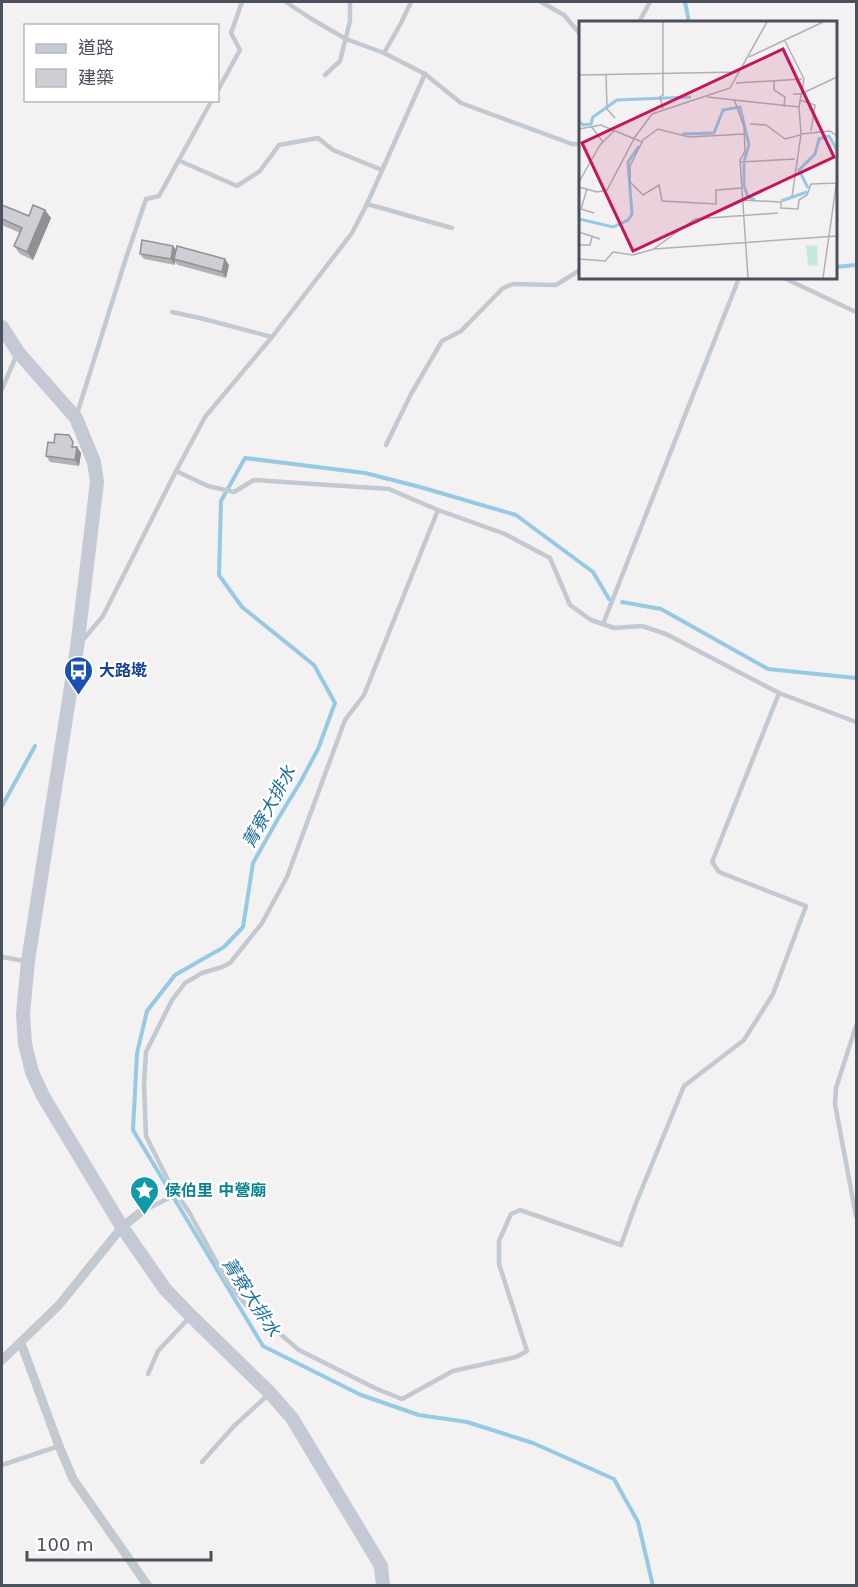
<svg xmlns="http://www.w3.org/2000/svg" width="858" height="1587" viewBox="0 0 858 1587" font-family="'DejaVu Sans','Noto Sans TC',sans-serif">
  <style>
    .lines { fill: none; stroke-linecap: round; stroke-linejoin: round }
    .stream { stroke: #96c9e3; stroke-width: 4 }
    .lane { stroke: #c3c9d1; stroke-width: 4.5 }
    .street { stroke: #c3c9d1; stroke-width: 9 }
    .secondary { stroke: #c3cad5; stroke-width: 14 }
    .wall { fill: #b1b2b6 }
    .shaded-wall { fill: #909194 }
    .building { fill: #cecfd4; stroke: #909194; stroke-width: 1.5 }
    .labels { text-anchor: middle; stroke-width: 5; stroke-linejoin: round; paint-order: stroke }
    .transit-label { font-size: 16px; font-weight: bold; fill: #164399; stroke: #fff; text-anchor: start }
    .culture-label { font-size: 16px; font-weight: bold; fill: #0d838f; stroke: #fff; text-anchor: start }
    .water-label { font-size: 18px; font-style: italic; fill: #1c729e; stroke: #fff }
    .inset-river { fill: none; stroke: #96c9e3; stroke-width: 3 }
    .inset-road { fill: none; stroke: #afb1b5; stroke-width: 1.5 }
    .view { fill: #c2185b; fill-opacity: 0.15; stroke: #c2185b; stroke-width: 3 }
    .inset-edge { fill: none; stroke: #4a515c; stroke-width: 3 }
  </style>
  <rect width="100%" height="100%" fill="#f3f1f1"/>
  <g class="lines">
    <!-- stream -->
    <g class="stream">
      <path d="M685,2l4,20"/>
      <path d="M836,267l20,-2"/>
      <path d="M609,599l-16,-27 -77,-57 -96,-28 -55,-14 -120,-15 -24,43 -2,74 23,32 72,58 21,38 -17,46 -17,32 -22,36 -26,46 -10,64 -19,20 -49,28 -28,36 -10,42 -4,77 130,216 98,49 58,20 48,7 66,21 81,36 24,43 15,64"/>
      <path d="M622,602l39,7 107,60 88,9"/>
      <path d="M2,806l33,-60"/>
    </g>
    <!-- lane -->
    <g class="lane">
      <path d="M541,2l23,13 16,19"/>
      <path d="M639,22l11,-20"/>
      <path d="M384,53l17,-30 10,-21"/>
      <path d="M425,74l36,29 111,41h8"/>
      <path d="M325,75l15,-14 10,-40v-19"/>
      <path d="M218,90l22,-40 -9,-17 11,-31"/>
      <path d="M180,161l57,25 23,-15 19,-26 39,-7 15,12 49,20"/>
      <path d="M367,204l85,24"/>
      <path d="M784,278l72,34"/>
      <path d="M172,312l32,7 68,18"/>
      <path d="M2,389l15,-35"/>
      <path d="M77,414l49,-156 20,-59 13,-3 53,-96"/>
      <path d="M386,445l25,-51 31,-53 19,-10 42,-43 10,-4 43,1 24,-15"/>
      <path d="M176,471l32,15 26,6 20,-12 135,9 49,21 67,24 45,24 20,47 21,15 23,8 28,-2 24,8 113,59 77,29"/>
      <path d="M438,510l-74,185 -19,25 -58,157 -25,46 -32,40 -8,4 -20,6 -17,10 -13,17 -26,52 -2,32 2,52 24,48 19,28 38,69 19,24 53,45 78,39 25,10 51,-28 63,-14 11,-6 -28,-87v-23l12,-27 9,-4 101,35 15,-42 48,-117 60,-46 29,-46 33,-88 -87,-34 -7,-10 67,-169"/>
      <path d="M603,624l136,-346"/>
      <path d="M82,641l21,-25 73,-145 29,-54 67,-80 80,-104 15,-29 58,-130 -41,-21 -38,-14 -36,-21 -24,-16"/>
      <path d="M2,957l23,4"/>
      <path d="M856,1026l-20,62 -1,16 21,112"/>
      <path d="M141,1212l36,-18"/>
      <path d="M148,1374l10,-23 31,-33"/>
      <path d="M202,1462l32,-36 34,-31"/>
      <path d="M2,1465l57,-19"/>
    </g>
    <!-- street -->
    <g class="street">
      <path d="M21,1343l38,103 14,33 75,107"/>
      <path d="M2,1360l57,-55 63,-78 19,-15"/>
    </g>
    <!-- secondary -->
    <path class="secondary" d="M2,327l16,25 58,66 18,44 3,20 -20,166 -49,313 -5,53 2,30 7,28 11,24 79,131 43,62 26,27 79,77 22,25 89,148 2,20"/>
  </g>
  <!-- wall -->
  <g class="wall">
    <path d="M2,205l27,11 16,-6 6,8 -18,42 -13,-6 -6,-8 6,-13 -18,-8z"/>
    <path d="M173,246l3,4 53,15 -3,13 -48,-13 -3,-3v3l-31,-6 -4,-5z"/>
    <path d="M76,447l5,6 -2,13 -29,-4 -4,-6z"/>
  </g>
  <!-- shaded-wall -->
  <g class="shaded-wall">
    <path d="M45,210l6,8 -18,42 -6,-8z"/>
    <path d="M173,246l4,5 -3,8 1,3v3l-4,-6z"/>
    <path d="M225,259l4,6 -3,13 -4,-6z"/>
    <path d="M77,447l4,6 -2,13 -4,-6z"/>
  </g>
  <!-- building -->
  <g class="building">
    <path d="M2,205l27,11 4,-11 12,5 -18,42 -13,-6 8,-18 -20,-9z"/>
    <path d="M142,240l31,6 -2,13 -31,-5z"/>
    <path d="M177,246l48,13 -3,13 -48,-13z"/>
    <path d="M55,434l14,1 4,7 -1,5h5l-2,13 -29,-4 2,-14 6,1z"/>
  </g>
  <!-- icons -->
  <defs>
    <symbol id="bus-pin" viewBox="-11 -11 22 30"><path d="M0 17L-7.5 6A9.5 9.5 0 1 1 7.5 6Z" fill="#1a4fb4" stroke="#fff"/><path d="M-5-6H5V4H4V6H2V4H-2V6H-4V4H-5ZM-3.5-4V0h7V-4ZM-3.5 1.2v1.5H-2V1.2ZM2 1.2v1.5H3.5V1.2Z" fill="#fff"/></symbol>
    <symbol id="sight-pin" viewBox="-11 -11 22 30"><path d="M0 17L-7.5 6A9.5 9.5 0 1 1 7.5 6Z" fill="#0f9aa8" stroke="#fff"/><path d="M0-6L1.8-2.2L6-1.7L2.9 1.2L3.7 5.4L0 3.3L-3.7 5.4L-2.9 1.2L-6-1.7L-1.8-2.2Z" fill="#fff"/></symbol>
  </defs>
  <g fill-rule="evenodd">
    <use href="#bus-pin" x="62" y="654" width="33" height="45"/>
    <use href="#sight-pin" x="128" y="1174" width="33" height="45"/>
  </g>
  <g class="labels">
    <!-- transit labels -->
    <g class="transit-label">
      <text x="99" y="676">大路墘</text>
    </g>
    <!-- culture labels -->
    <g class="culture-label">
      <text x="165" y="1196">侯伯里 中營廟</text>
    </g>
    <!-- water labels -->
    <g class="water-label">
      <text transform="translate(269 807) rotate(-61)" y="6">菁寮大排水</text>
      <text transform="translate(251 1297) rotate(57)" y="6">菁寮大排水</text>
    </g>
  </g>
  <!-- overview -->
  <g transform="translate(579 21)">
    <rect width="258" height="258" fill="#f3f1f1"/>
    <path d="M227,224l11,1 1,19 -10,1z" fill="#c4ebd8"/>
    <path class="inset-river" d="M0,100l4,4 8,-1 2,-7 24,-17 74,-3M103,113l32,-1 9,-23 17,-3 9,38 -5,16M165,142v23l4,11 7,3M229,167l-9,-18 16,-16 4,-15 10,-3 8,14M202,180l26,-9M0,198l34,8 15,-7 4,-6 -4,-52 11,-16"/>
    <path class="inset-road" d="M170,36l74,-35M27,53l1,35 8,9M0,54l161,-3M195,60v9l11,7 -1,10M157,62l66,-4M214,73h8l36,-17M128,76l92,10 5,-28 -19,-38M155,78l10,28 1,24 -5,9 8,118M221,79l15,5 -4,26M84,88l-3,-12 3,-2v-73M171,103l16,1 19,14 15,-4M12,105l12,16M0,108l22,-4 41,17M222,113l29,-3 7,5M161,141l55,-3M0,161l21,-37 14,-14M0,166l18,5 10,-2 28,-53 17,-23 78,-26 37,-66M163,167l-26,2v14l-54,-3 -3,-16 -16,10 -13,-13v-16l13,-26 15,-11 31,8 56,-3M8,168l-6,20 13,4M213,176l9,-63 -2,-27M163,179l39,2v6l17,1 1,-9 8,-5 4,-11 26,-1M0,211l21,7M0,224h11l2,-8M76,227l40,-29 83,-6M0,238l26,2 8,-9 20,3 21,-6 183,-13M244,257l14,-99"/>
    <path class="view" d="M204,28l51,108 -201,94 -51,-108z"/>
    <rect width="258" height="258" class="inset-edge"/>
  </g>
  <!-- border -->
  <rect width="858" height="1587" fill="none" stroke="#4a515c" stroke-width="6"/>
  <!-- legend -->
  <rect x="24" y="24" width="195" height="78" fill="#ffffff" stroke="#b7b9be" stroke-width="1.5"/>
  <rect x="36" y="44" width="30" height="9" fill="#c3cad5" stroke="#b7b9be" stroke-width="1.5"/>
  <text x="78" y="54" font-size="18" fill="#4a515c">道路</text>
  <rect x="36" y="69" width="30" height="18" fill="#cecfd4" stroke="#b7b9be" stroke-width="1.5"/>
  <text x="78" y="84" font-size="18" fill="#4a515c">建築</text>
  <!-- scale -->
  <path d="M27 1551v9h184v-9" fill="none" stroke="#4a515c" stroke-width="3"/>
  <text x="36" y="1551" font-size="18" fill="#4a515c" stroke="#ffffff" stroke-width="4.5" paint-order="stroke">100 m</text>
</svg>
